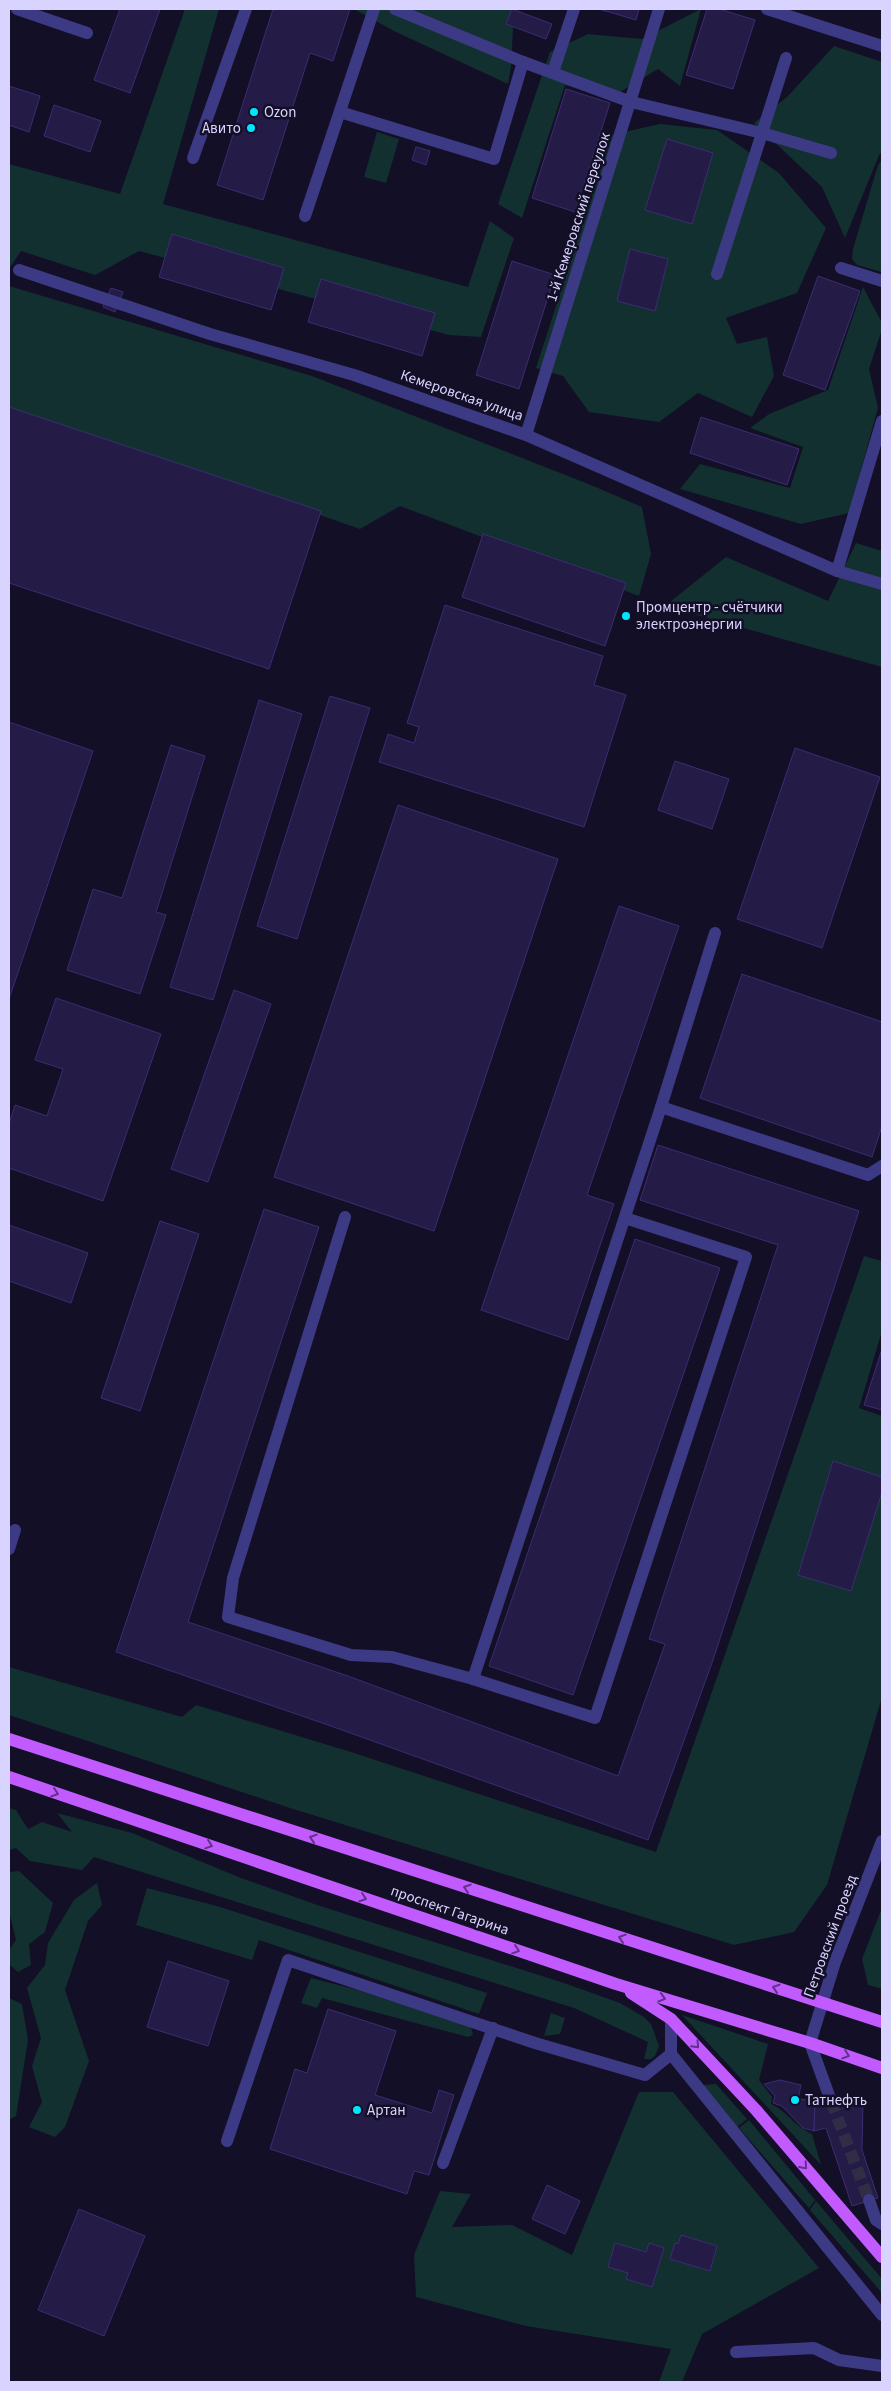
<svg xmlns="http://www.w3.org/2000/svg" width="891" height="2391" viewBox="0 0 891 2391" font-family="'Source Sans 3',sans-serif">
  <style>
    .green { fill: #12302f }
    .building { fill: #241b47; stroke: #3b2d73 }
    .lines { fill: none; stroke-linecap: round; stroke-linejoin: round }
    .minor-tunnel { stroke: #312d47; stroke-width: 12; stroke-dasharray: 12 6; stroke-linecap: butt }
    .minor { stroke: #3d3a85; stroke-width: 12 }
    .major { stroke: #c25bff; stroke-width: 12 }
    .oneway { stroke: #623188 }
    .poi-dot { fill: #00e5ff; stroke: #130f26; stroke-width: 2 }
    .labels { text-anchor: middle; stroke-width: 5; stroke-linejoin: round; paint-order: stroke }
    .poi-label { font-size: 15px; fill: #d9d4ff; stroke: #130f26; text-anchor: start }
    .street-label { font-size: 15px; fill: #d9d4ff; stroke: #130f26 }
  </style>
  <rect width="100%" height="100%" fill="#130f26"/>
  <!-- green -->
  <g class="green">
    <path d="M185,9h34l-56,195 305,83 22,-66 24,17 -33,99 -32,-2 -310,-84 -44,24 -74,-24 -12,18v-105l111,30z"/>
    <path d="M354,9h160l-3,57 -3,18 -114,-53z"/>
    <path d="M701,9l-21,77 -22,-17 -48,29 -45,-13 -43,133 -24,-14 52,-152 38,-18 54,5z"/>
    <path d="M834,46l48,16v91h-2l-35,85 -23,-51 -68,-64 33,-26z"/>
    <path d="M660,124l57,6 62,43 47,55 -29,65 -71,25 11,26 30,-7 7,39 -22,41 -54,-24 -39,29 -70,-10 -26,-36 -27,-8 75,-233z"/>
    <path d="M377,132l22,7 -13,44 -22,-6z"/>
    <path d="M882,160v112l-25,-7 -5,-6 1,-10 25,-84z"/>
    <path d="M9,286l303,90 279,109 51,22 9,47 -12,42 -239,-90 -40,23 -351,-122z"/>
    <path d="M863,287l19,36v6l-13,40 9,39 -29,105 -48,11 -121,-35 20,-25 90,24 13,-41 -53,-19 19,-14 59,-24z"/>
    <path d="M856,543l26,8v116l-217,-61 61,-49 102,44z"/>
    <path d="M864,1256l18,5v70l-23,77 23,8v281l-55,188 -33,47 -60,13 -444,-137 -281,-93v-48l173,50 14,-12 155,47 305,100z"/>
    <path d="M9,1808l7,2 12,19 14,-7 30,10 -15,-19 75,20 109,45 79,28 244,77 56,20 24,14 7,7 8,22 -4,10 -4,3h-7l4,-17 -74,-34 -480,-151 -12,13 -52,-9 -14,-13 -7,2z"/>
    <path d="M19,1871l34,32 -8,29 -16,12 2,21 -13,7 -9,-8v-14l7,-10 -7,-29v-39z"/>
    <path d="M97,1883l5,22 -14,16 -23,69 24,71 -24,66 -10,10 -26,-10 13,-25 -10,-36 9,-28 -14,-50 18,-23 3,-22 26,-43z"/>
    <path d="M147,1888l70,18 270,87 -8,21 -220,-74 -7,20 -116,-35z"/>
    <path d="M882,1908v81l-14,-4 -6,-26z"/>
    <path d="M311,1978l47,12 113,37 2,8 -5,2 -146,-39 -5,10 -16,-5z"/>
    <path d="M9,1998l13,6 6,36 -12,76 -7,4z"/>
    <path d="M551,2013l14,5 -5,16 -16,2z"/>
    <path d="M682,2015l86,29 -9,36 13,17 -1,7c16,7 24,23 41,30l9,31z"/>
    <path d="M716,2084l31,35 -10,8 -34,-42z"/>
    <path d="M639,2092h34l146,176 -117,66 -20,48h-23l12,-33 -145,-23 -110,-29 -2,-42 26,-64 31,3 -19,33 60,-2 60,30z"/>
    <path d="M749,2120l66,80 -6,8 -70,-80z"/>
    <path d="M816,2201l66,78v14l-72,-83z"/>
  </g>
  <!-- building -->
  <g class="building">
    <path d="M120,9h40l-30,84 -36,-13z"/>
    <path d="M273,9h77l-17,52 -23,-8 -47,147 -46,-15z"/>
    <path d="M512,9l40,15 -6,15 -40,-15z"/>
    <path d="M599,9h40l-3,11z"/>
    <path d="M707,9h12l36,11 -22,69 -47,-14z"/>
    <path d="M9,86l31,10 -11,36 -20,-7z"/>
    <path d="M566,89l44,14 -35,109 -43,-14z"/>
    <path d="M54,105l47,16 -11,31 -46,-16z"/>
    <path d="M667,139l46,14 -21,71 -47,-14z"/>
    <path d="M416,147l14,4 -4,14 -14,-5z"/>
    <path d="M172,234l112,34 -13,42 -112,-33z"/>
    <path d="M630,249l38,10 -13,52 -38,-10z"/>
    <path d="M512,261l43,14 -36,114 -43,-14z"/>
    <path d="M818,276l42,15 -35,99 -42,-15z"/>
    <path d="M321,279l114,34 -13,43 -114,-34z"/>
    <path d="M111,288l12,4 -8,20 -12,-5z"/>
    <path d="M9,407l312,104 -52,158 -260,-86z"/>
    <path d="M701,417l98,32 -12,36 -97,-32z"/>
    <path d="M483,534l143,49 -21,63 -143,-49z"/>
    <path d="M445,605l158,51 -9,29 32,10 -42,132 -205,-65 9,-28 26,9 5,-16 -12,-4z"/>
    <path d="M330,696l40,12 -73,231 -40,-13z"/>
    <path d="M259,700l43,14 -89,286 -43,-13z"/>
    <path d="M9,722l84,29 -84,248z"/>
    <path d="M171,745l34,11 -49,156 10,3 -26,79 -73,-24 26,-81 29,9z"/>
    <path d="M795,748l85,29 -58,171 -85,-29z"/>
    <path d="M675,761l54,18 -17,50 -54,-19z"/>
    <path d="M398,805l160,54 -124,372 -160,-54z"/>
    <path d="M619,906l60,20 -92,269 27,9 -46,136 -87,-30z"/>
    <path d="M742,974l140,48v104l-10,31 -172,-59z"/>
    <path d="M234,990l37,14 -63,178 -37,-13z"/>
    <path d="M56,998l105,36 -58,167 -94,-33v-44l6,-19 32,11 16,-47 -28,-9z"/>
    <path d="M658,1145l201,66 -146,449 -65,180 -317,-114 -215,-74 148,-443 55,18 -131,395 160,54 270,100 47,-132 -16,-5 129,-394 -138,-45z"/>
    <path d="M160,1221l39,13 -59,177 -39,-13z"/>
    <path d="M9,1225l79,28 -17,50 -62,-22z"/>
    <path d="M635,1239l85,29 -147,427 -84,-29z"/>
    <path d="M882,1349v61l-18,-5z"/>
    <path d="M833,1461l49,16v15l-31,99 -53,-16z"/>
    <path d="M168,1961l61,20 -21,65 -61,-19z"/>
    <path d="M328,2009l68,22 -21,64 57,18 7,-23 15,5 -25,80 -15,-4 -7,23 -137,-45 25,-80 12,4z"/>
    <path d="M780,2080l21,5 -3,14 17,2 -1,30 -11,-3 -21,-22 -9,-3 2,-7 -11,-12z"/>
    <path d="M815,2101l48,1 -1,48 16,48 -26,8 -26,-78 -12,3z"/>
    <path d="M547,2185l33,16 -15,33 -33,-15z"/>
    <path d="M79,2209l66,27 -41,100 -66,-26z"/>
    <path d="M681,2235l36,11 -7,25 -40,-12 5,-16 3,1z"/>
    <path d="M615,2243l31,9 3,-9 15,5 -12,39 -26,-8 2,-6 -20,-6z"/>
  </g>
  <g class="lines">
    <!-- minor-tunnel -->
    <path class="minor-tunnel" d="M831,2101l38,99"/>
    <!-- minor -->
    <g class="minor">
      <path d="M17,9l70,24"/>
      <path d="M395,9l128,53 108,40 131,31 69,20"/>
      <path d="M767,9l115,37"/>
      <path d="M553,72l21,-63"/>
      <path d="M340,112l154,47 29,-97"/>
      <path d="M193,158l53,-149"/>
      <path d="M305,216l69,-207"/>
      <path d="M841,268l41,13"/>
      <path d="M19,270l191,64 144,41 172,60 311,136 45,13"/>
      <path d="M717,274l69,-216"/>
      <path d="M526,435l133,-426"/>
      <path d="M837,571l45,-150"/>
      <path d="M661,1107l207,68 14,-9"/>
      <path d="M345,1217l-112,361 -5,39 123,38 41,2 81,22 188,-572 54,-174"/>
      <path d="M9,1549l6,-19"/>
      <path d="M473,1679l122,39 151,-461 -121,-39"/>
      <path d="M671,2054l211,261"/>
      <path d="M831,2101l-21,-58 25,-81 47,-121"/>
      <path d="M227,2141l61,-181 247,83 110,32 26,-21v-35"/>
      <path d="M443,2163l50,-135"/>
      <path d="M869,2200l7,20 6,4"/>
      <path d="M736,2352l78,-4 25,12 43,6"/>
    </g>
    <!-- major -->
    <g class="major">
      <path d="M9,1739l873,283"/>
      <path d="M9,1777l607,207 194,59 72,25"/>
      <path d="M631,1993l40,26 85,91 126,147"/>
    </g>
  </g>
  <!-- one-way arrows -->
  <defs><path id="oneway-chevron" d="M-2-3.5L2.5 0L-2 3.5" fill="none" stroke-width="1.6" stroke-linecap="round" stroke-linejoin="round" transform="scale(1.25)"/></defs>
  <g class="oneway">
    <use href="#oneway-chevron" transform="translate(55 1793) rotate(19)"/>
    <use href="#oneway-chevron" transform="translate(313 1838) rotate(-162)"/>
    <use href="#oneway-chevron" transform="translate(209 1845) rotate(19)"/>
    <use href="#oneway-chevron" transform="translate(467 1888) rotate(-162)"/>
    <use href="#oneway-chevron" transform="translate(363 1898) rotate(19)"/>
    <use href="#oneway-chevron" transform="translate(622 1938) rotate(-162)"/>
    <use href="#oneway-chevron" transform="translate(516 1950) rotate(19)"/>
    <use href="#oneway-chevron" transform="translate(776 1988) rotate(-162)"/>
    <use href="#oneway-chevron" transform="translate(662 1998) rotate(17)"/>
    <use href="#oneway-chevron" transform="translate(696 2045) rotate(47)"/>
    <use href="#oneway-chevron" transform="translate(846 2055) rotate(19)"/>
    <use href="#oneway-chevron" transform="translate(804 2166) rotate(49)"/>
  </g>
  <!-- markers -->
  <g class="poi-dot">
    <circle cx="254" cy="112" r="5"/>
    <circle cx="251" cy="128" r="5"/>
    <circle cx="626" cy="616" r="5"/>
    <circle cx="795" cy="2100" r="5"/>
    <circle cx="357" cy="2110" r="5"/>
  </g>
  <g class="labels">
    <!-- poi labels -->
    <g class="poi-label">
      <text x="264" y="117">Ozon</text>
      <text x="241" y="133" text-anchor="end">Авито</text>
      <text x="636" y="612">Промцентр - счётчики<tspan x="636" dy="17">электроэнергии</tspan></text>
      <text x="805" y="2105">Татнефть</text>
      <text x="367" y="2115">Артан</text>
    </g>
    <!-- street labels -->
    <g class="street-label">
      <text transform="translate(578 217) rotate(-72)" y="5">1-й Кемеровский переулок</text>
      <text transform="translate(462 395) rotate(19)" y="5">Кемеровская улица</text>
      <text transform="translate(450 1910) rotate(19)" y="5">проспект Гагарина</text>
      <text transform="translate(830 1936) rotate(-70)" y="5">Петровский проезд</text>
    </g>
  </g>
  <!-- border -->
  <rect width="891" height="2391" fill="none" stroke="#d9d4ff" stroke-width="20"/>
</svg>
